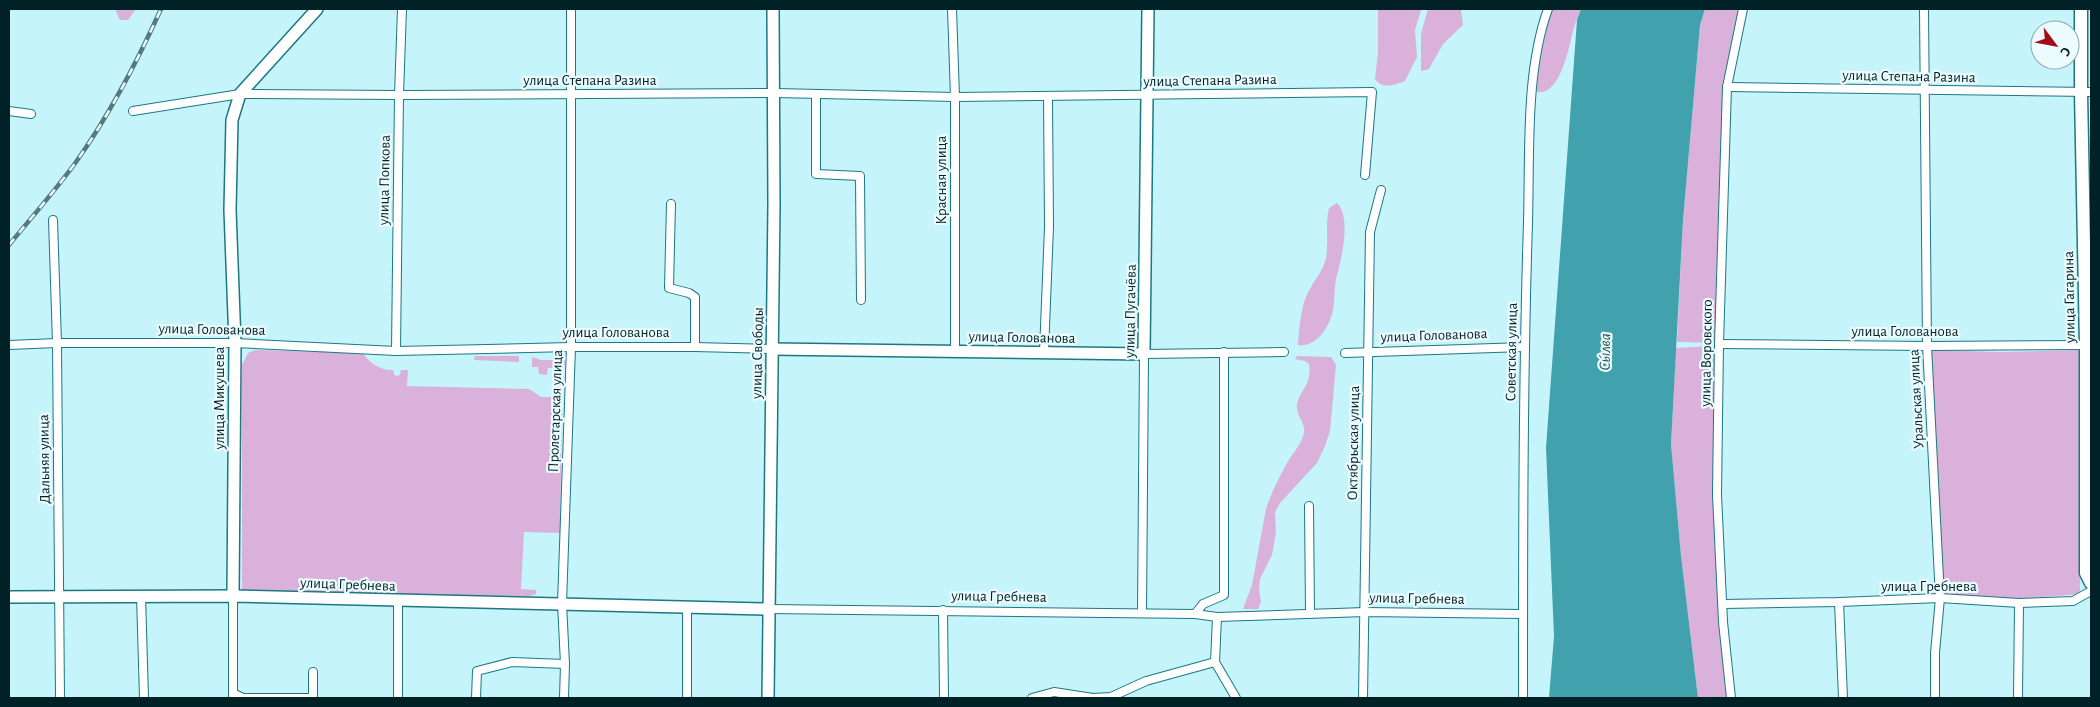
<svg xmlns="http://www.w3.org/2000/svg" width="2100" height="707" viewBox="0 0 2100 707" font-family="'Alegreya Sans',sans-serif">
  <style>
    .green { fill: #dab1da }
    .water { fill: #41a1ac }
    .lines { fill: none; stroke-linecap: round; stroke-linejoin: round }
    .street-casing { stroke: #1b7882; stroke-width: 10 }
    .secondary-casing { stroke: #1b7882; stroke-width: 14 }
    .primary-casing { stroke: #1b7882; stroke-width: 15 }
    .street { stroke: #fff; stroke-width: 8 }
    .secondary { stroke: #fff; stroke-width: 11 }
    .primary { stroke: #fff; stroke-width: 12 }
    .rail-casing { stroke: #527a80; stroke-width: 4.5 }
    .rail { stroke: #ecfbfd; stroke-width: 2.5; stroke-dasharray: 8; stroke-linecap: butt }
    .labels { text-anchor: middle; stroke-width: 4.5; stroke-linejoin: round; paint-order: stroke }
    .street-label { font-size: 15px; fill: #002227; stroke: #ecfbfd }
    .water-label { font-size: 16px; font-style: italic; fill: #285258; stroke: #ecfbfd }
  </style>
  <rect width="100%" height="100%" fill="#c5f5fb"/>
  <!-- green -->
  <g class="green">
    <path d="M115,9h21l-8,11h-8z"/>
    <path d="M1378,9l43,1 -6,20 2,27 -12,24c-11,4 -22,9 -30,-2l3,-27z"/>
    <path d="M1428,9h33l2,16 -20,19 -14,25 -8,2v-37z"/>
    <path d="M1551,9h30c-2,6 -5,12 -7,18 -4,15 -13,70 -37,65l-2,-10z"/>
    <path d="M1705,9h35l-17,80 -5,145v109l-41,-1 6,-122 17,-195z"/>
    <path d="M1337,203c15,15 4,58 -1,76 -2,10 -1,21 -3,31 -3,16 -16,38 -35,35 1,-17 3,-42 12,-56 5,-10 14,-20 16,-31 3,-16 -1,-33 3,-50z"/>
    <path d="M1710,346l6,3v90l12,259h-30l-17,-142 -10,-112 5,-96z"/>
    <path d="M255,350l104,3 3,-2c5,11 19,20 31,19l2,6 5,-1 1,-5h7l-1,16 122,3 12,8h19l2,4 -2,132 -36,-1 -3,57 15,1v4l-6,2 -288,-4v-227l6,-12z"/>
    <path d="M1930,350l70,2 81,-2 -1,244 -65,5 -71,-4z"/>
    <path d="M475,356h44v6l-45,-2z"/>
    <path d="M1297,356l34,1 5,8 -6,66 -5,15 -8,17 -37,40 -5,9 1,20 -4,23 -12,24 -1,11 2,12 -3,7h-15l9,-24 14,-76c5,-16 13,-31 21,-46 6,-10 14,-18 17,-30 2,-10 -9,-19 -7,-29 4,-17 15,-18 12,-40l-4,-3 -10,-2z"/>
    <path d="M532,357l9,3h24l-1,8h-16l-1,7 -8,-1 -1,-7h-6z"/>
  </g>
  <!-- water -->
  <path class="water" d="M1581,9h124l-5,16 -17,195 -12,224 10,112 17,142h-149l5,-62 -8,-188 31,-428z"/>
  <g class="lines">
    <defs>
      <g id="street">
        <path d="M952,9l3,88v254"/>
        <path d="M1924,9l3,337 13,252 -5,55v45"/>
        <path d="M1727,87l364,5"/>
        <path d="M816,94v80l44,2 1,124"/>
        <path d="M9,111l22,3"/>
        <path d="M133,111l107,-17 159,1 376,-2 180,4 417,-5 -7,83"/>
        <path d="M671,204l-2,84 20,5 6,4v50"/>
        <path d="M53,220l4,123 3,355"/>
        <path d="M1719,344l208,2 162,-1"/>
        <path d="M9,345l48,-2h178l161,8 175,-4h124l77,2"/>
        <path d="M396,351l3,-256 3,-86"/>
        <path d="M1044,352l5,-125 -1,-131"/>
        <path d="M1345,353l179,-6"/>
        <path d="M1309,506l1,107"/>
        <path d="M141,595l3,103"/>
        <path d="M398,601v97"/>
        <path d="M1839,602l4,96"/>
        <path d="M1723,604l116,-2 101,-4 79,5 54,-2 18,-10"/>
        <path d="M687,607v91"/>
        <path d="M769,609l426,5 22,3 148,-5 158,2"/>
        <path d="M943,610l1,88"/>
        <path d="M1142,613l2,-259 140,-2"/>
        <path d="M1195,614l8,-10 21,-9v-243"/>
        <path d="M1217,617l-2,45 21,36"/>
        <path d="M313,672v25"/>
        <path d="M233,693l10,5h70"/>
        <path d="M233,698v-102"/>
        <path d="M476,698l1,-27 35,-9 53,2"/>
        <path d="M564,698l1,-34 -3,-61 9,-256v-338"/>
        <path d="M1032,698l22,-6 39,6 18,-1 35,-16 69,-19"/>
        <path d="M1363,698l7,-466 11,-42"/>
        <path d="M1523,698c0,-158 0,-317 5,-476 2,-67 -3,-150 20,-213"/>
        <path d="M1731,698l-8,-76 -6,-127 2,-151 8,-257 16,-78"/>
        <path d="M2018,698l1,-95"/>
      </g>
      <g id="secondary">
        <path d="M772,349l372,5 4,-345"/>
        <path d="M233,596l2,-253 -5,-133 2,-90 8,-26 77,-85"/>
        <path d="M9,597l224,-1 536,13"/>
        <path d="M768,698l6,-493 -1,-196"/>
      </g>
      <path id="primary" d="M2081,9v84l5,252v228l5,10"/>
    </defs>
    <!-- street casing -->
    <use href="#street" class="street-casing"/>
    <!-- secondary casing -->
    <use href="#secondary" class="secondary-casing"/>
    <!-- primary casing -->
    <use href="#primary" class="primary-casing"/>
    <!-- street -->
    <use href="#street" class="street"/>
    <!-- secondary -->
    <use href="#secondary" class="secondary"/>
    <!-- primary -->
    <use href="#primary" class="primary"/>
    <defs>
      <path id="rail" d="M9,245c22,-27 46,-54 67,-83 34,-48 61,-100 85,-153"/>
    </defs>
    <!-- rail casing -->
    <use href="#rail" class="rail-casing"/>
    <!-- rail -->
    <use href="#rail" class="rail"/>
  </g>
  <g class="labels">
    <!-- street labels -->
    <g class="street-label">
      <text transform="translate(1909 76) rotate(1)" y="5">улица Степана Разина</text>
      <text x="590" y="85">улица Степана Разина</text>
      <text transform="translate(1210 80) rotate(-1)" y="5">улица Степана Разина</text>
      <text transform="translate(384 180) rotate(-89)" y="5">улица Попкова</text>
      <text transform="translate(941 180) rotate(-90)" y="5">Красная улица</text>
      <text transform="translate(2069 297) rotate(-91)" y="5">улица Гагарина</text>
      <text transform="translate(1130 311) rotate(-89)" y="5">улица Пугачёва</text>
      <text transform="translate(212 329) rotate(1)" y="5">улица Голованова</text>
      <text x="1905" y="336">улица Голованова</text>
      <text x="616" y="337">улица Голованова</text>
      <text transform="translate(1434 335) rotate(-2)" y="5">улица Голованова</text>
      <text transform="translate(1022 337) rotate(1)" y="5">улица Голованова</text>
      <text transform="translate(1511 352) rotate(-89)" y="5">Советская улица</text>
      <text transform="translate(757 353) rotate(-89)" y="5">улица Свободы</text>
      <text transform="translate(1706 353) rotate(-89)" y="5">улица Воровского</text>
      <text transform="translate(219 398) rotate(-90)" y="5">улица Микушева</text>
      <text transform="translate(1916 399) rotate(-93)" y="5">Уральская улица</text>
      <text transform="translate(555 411) rotate(-88)" y="5">Пролетарская улица</text>
      <text transform="translate(1353 443) rotate(-89)" y="5">Октябрьская улица</text>
      <text transform="translate(44 459) rotate(-91)" y="5">Дальняя улица</text>
      <text transform="translate(348 584) rotate(2)" y="5">улица Гребнева</text>
      <text x="1929" y="591">улица Гребнева</text>
      <text transform="translate(999 596) rotate(1)" y="5">улица Гребнева</text>
      <text transform="translate(1417 598) rotate(1)" y="5">улица Гребнева</text>
    </g>
    <!-- water labels -->
    <g class="water-label">
      <text transform="translate(1604 352) rotate(-89)" y="6">Сы́лва</text>
    </g>
  </g>
  <!-- border -->
  <rect width="2100" height="707" fill="none" stroke="#002227" stroke-width="20"/>
  <!-- north arrow -->
  <g transform="translate(2055 45) rotate(122)"><circle r="24" fill="#ecfbfd" stroke="#8ea4a7"/>
  <path d="M0-4L9 19L0 12L-9 19Z" fill="#a40b17"/>
  <text y="-8" font-size="14" font-weight="bold" text-anchor="middle" fill="#002227">С</text>
  </g>
</svg>
